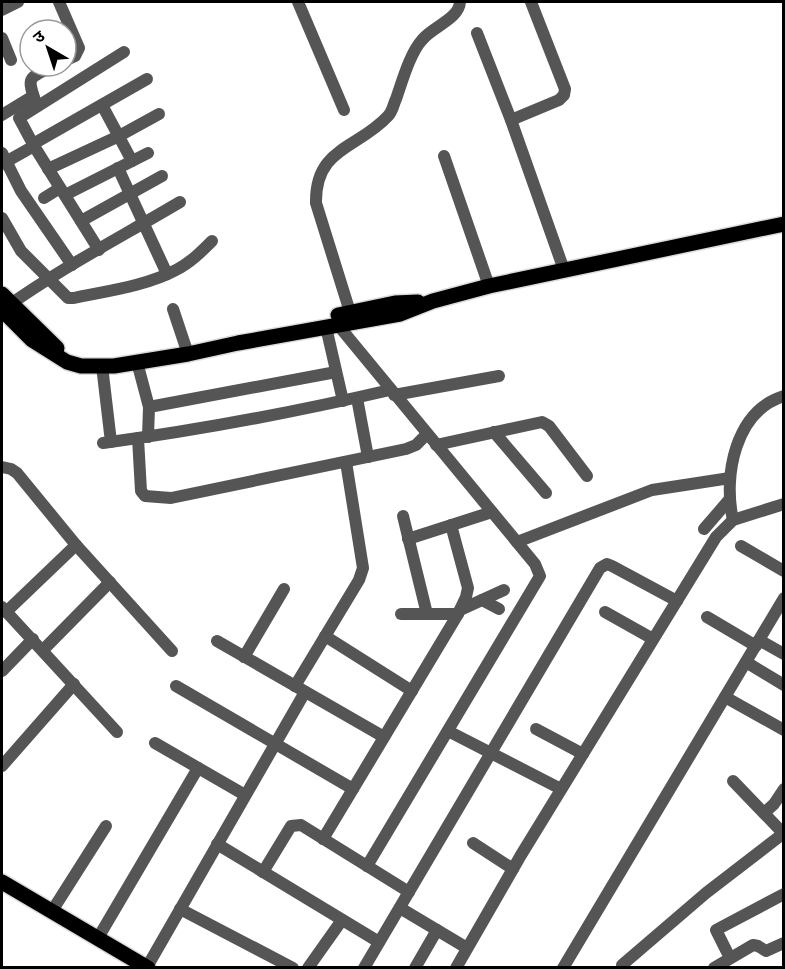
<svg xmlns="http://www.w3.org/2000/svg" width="785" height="969" viewBox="0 0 785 969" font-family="'Work Sans','Noto Sans Devanagari',sans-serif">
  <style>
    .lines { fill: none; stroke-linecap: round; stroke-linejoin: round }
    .major-casing { stroke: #dbdbdb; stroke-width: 18 }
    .minor { stroke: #555; stroke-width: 12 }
    .major { stroke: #000; stroke-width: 15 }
  </style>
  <rect width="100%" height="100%" fill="#fff"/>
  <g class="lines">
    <defs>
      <g id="major">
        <path d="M2,294l55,54"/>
        <path d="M2,310l30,30 35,22 14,4h33l74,-12 50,-11 162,-29 33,-13 56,-15 295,-62"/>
        <path d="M338,315l57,-12 23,-1"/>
        <path d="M2,882l146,86"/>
      </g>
    </defs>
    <!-- major casing -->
    <use href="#major" class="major-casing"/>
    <!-- minor -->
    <g class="minor">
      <path d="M59,2l20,46 -4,8 -9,4"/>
      <path d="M298,2l46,108"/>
      <path d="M2,10l16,-8"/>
      <path d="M477,33l34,87 53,150"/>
      <path d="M2,38l9,22"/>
      <path d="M102,105l30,56"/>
      <path d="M37,106c-10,-29 -11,-27 17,-40"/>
      <path d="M2,115l31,-19"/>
      <path d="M511,120l48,-20 5,-5 1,-6 -34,-87"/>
      <path d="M33,144l114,-65"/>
      <path d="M2,153l19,38 51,74"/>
      <path d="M444,156l45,130"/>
      <path d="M2,164l32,-18"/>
      <path d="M118,168l49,106"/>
      <path d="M48,169l71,-33 40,-22"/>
      <path d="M65,195l83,-42"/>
      <path d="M44,198l16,-10"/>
      <path d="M2,218l19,33 47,47h6c33,-7 72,-12 102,-28 14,-7 25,-18 36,-29"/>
      <path d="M81,221l81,-45"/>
      <path d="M99,250l-65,-104 -15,-28 105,-66"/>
      <path d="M5,308c56,-40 116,-71 175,-106"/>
      <path d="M173,309l15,45"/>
      <path d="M350,312l-34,-109c-1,-56 42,-54 72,-87 5,-5 5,-11 8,-17 6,-17 14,-46 26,-59 10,-13 37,-21 38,-38"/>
      <path d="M338,325l197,239 5,12 -173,290"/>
      <path d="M326,327l17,74"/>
      <path d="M137,362l12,45 -1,30"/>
      <path d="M102,366l9,76"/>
      <path d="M394,395l105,-19"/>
      <path d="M357,398l11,59"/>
      <path d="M149,407l187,-35"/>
      <path d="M494,432l52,61"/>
      <path d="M138,438l3,53 4,5 26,2 235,-49 10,-4 11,-11"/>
      <path d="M103,443c97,-13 192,-31 287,-53"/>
      <path d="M436,445l106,-23 7,4 38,50"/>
      <path d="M2,467l9,2 6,4 59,72 96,106"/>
      <path d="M403,516l24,98"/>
      <path d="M733,520c-10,-44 2,-109 51,-124"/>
      <path d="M704,529l25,-29"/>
      <path d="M408,539l84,-27"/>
      <path d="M517,542l135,-52 78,-12"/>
      <path d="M741,546l43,25"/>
      <path d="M482,600l17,9"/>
      <path d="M2,607l115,125"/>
      <path d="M460,610l44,-20"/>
      <path d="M6,612l70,-67"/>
      <path d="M605,612l48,27"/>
      <path d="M401,614h57"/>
      <path d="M707,617l49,29"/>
      <path d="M325,636l87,55"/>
      <path d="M759,640l25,14"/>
      <path d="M217,641l167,96"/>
      <path d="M43,650l67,-68"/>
      <path d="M244,657l40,-68"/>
      <path d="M746,662l38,23"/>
      <path d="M2,671l31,-32"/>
      <path d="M176,686l177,103"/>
      <path d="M295,686l64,-106 4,-12 -17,-106"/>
      <path d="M725,697l59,33"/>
      <path d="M536,729l47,25"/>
      <path d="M448,731l113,58"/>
      <path d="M155,743l90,52"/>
      <path d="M2,766l72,-82"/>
      <path d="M733,781l50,52"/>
      <path d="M764,813l10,-9 10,-15"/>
      <path d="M323,839l135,-225 8,-17 2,-9 -17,-63"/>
      <path d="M473,843l40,26"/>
      <path d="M217,844l162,98"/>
      <path d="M263,872l28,-46 10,-1 108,67"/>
      <path d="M400,908l67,40"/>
      <path d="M180,909l113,59"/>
      <path d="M52,911l54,-85"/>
      <path d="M98,938l100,-170"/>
      <path d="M727,952l-11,-22 68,-36"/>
      <path d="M622,965l84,-72 78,-60"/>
      <path d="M147,967l158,-275"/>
      <path d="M308,968l34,-48"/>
      <path d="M364,968l236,-400 7,-4 5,2 65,35"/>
      <path d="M415,968l22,-38"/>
      <path d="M456,968l65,-113 195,-318 17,-17 51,-16"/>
      <path d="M563,968l221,-370"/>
      <path d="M714,968l39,-23 5,1 8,5 18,-8"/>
    </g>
    <!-- major -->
    <use href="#major" class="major"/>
  </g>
  <!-- border -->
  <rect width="785" height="969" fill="none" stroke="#000000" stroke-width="6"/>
  <!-- north arrow -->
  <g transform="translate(48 48) rotate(321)"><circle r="28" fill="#ffffff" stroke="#999999" stroke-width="1.5"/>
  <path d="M0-4.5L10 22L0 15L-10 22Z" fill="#000000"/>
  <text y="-9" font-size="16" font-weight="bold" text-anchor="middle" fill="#000000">उ</text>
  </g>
</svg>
